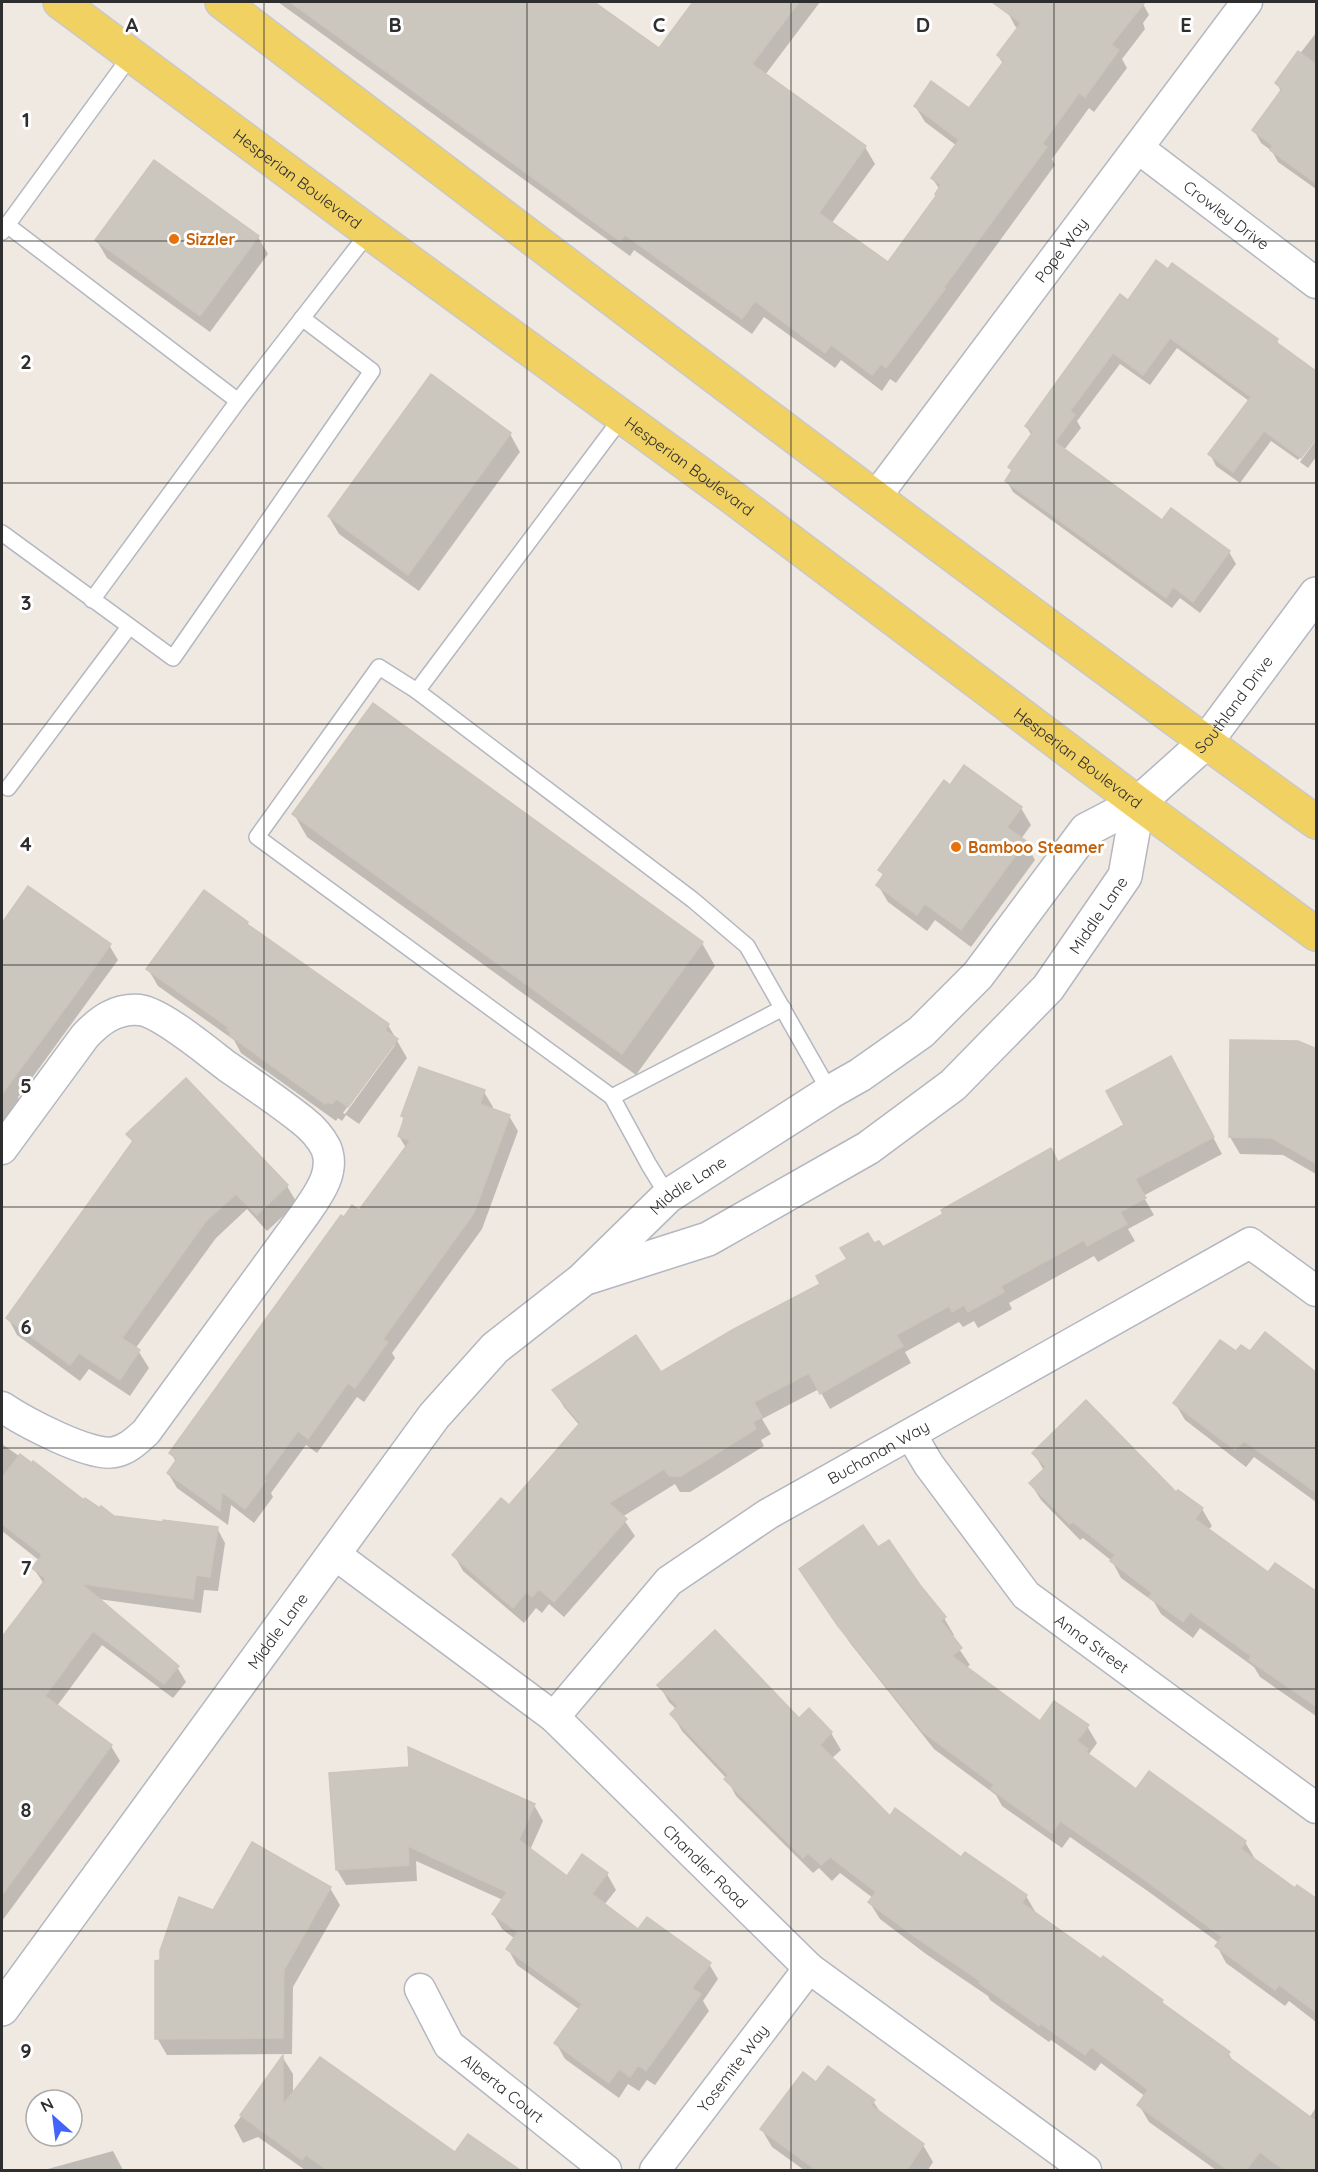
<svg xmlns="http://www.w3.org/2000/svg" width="1318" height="2172" viewBox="0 0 1318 2172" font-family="Quicksand,sans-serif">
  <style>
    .shadow { fill: #0003; fill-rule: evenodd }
    .building { fill: #cbc7bf; stroke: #cbc5ba; stroke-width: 1.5 }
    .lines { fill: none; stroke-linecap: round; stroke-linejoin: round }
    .service-casing { stroke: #b4b7c1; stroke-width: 18 }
    .minor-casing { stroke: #b4b7c1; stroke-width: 33 }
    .tertiary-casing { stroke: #b4b7c1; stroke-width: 36 }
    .secondary-casing { stroke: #b4b7c1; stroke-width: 36 }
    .primary-casing { stroke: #c9c9c9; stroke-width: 36 }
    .service { stroke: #fff; stroke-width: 15 }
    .minor { stroke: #fff; stroke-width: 30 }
    .tertiary { stroke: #fff; stroke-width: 33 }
    .secondary { stroke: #fff; stroke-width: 33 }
    .primary { stroke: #f2d163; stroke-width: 33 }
    .grid { fill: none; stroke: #2e2e2e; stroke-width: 1.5; stroke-opacity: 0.55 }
    .food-dot { fill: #e8710a; stroke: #fff; stroke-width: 2 }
    .labels { text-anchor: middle; stroke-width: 6; stroke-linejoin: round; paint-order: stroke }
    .street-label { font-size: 16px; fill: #2e2e2e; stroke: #fff }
    .food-label { font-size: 16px; font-weight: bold; fill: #c56008; stroke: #fff; text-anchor: start }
    .grid-label { font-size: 20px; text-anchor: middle; font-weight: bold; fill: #2e2e2e; stroke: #fff; stroke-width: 6; stroke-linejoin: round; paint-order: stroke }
  </style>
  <rect width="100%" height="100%" fill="#efe9e1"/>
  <!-- shadow -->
  <g class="shadow">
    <path d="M278,2h314l67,48 36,-48h125l-55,73 100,72 10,17 -44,60 57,40 49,-68 3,-6 -8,-12 25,-32 -32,-24 -10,-16 54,5 35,-46 -6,-9 20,-27 -3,-3 -9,-17 -11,-7h147l7,13 -6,8 2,6 -23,30 5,9 -33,44 -5,-4 -37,51 3,6 -159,218 -6,-4 -8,12 -41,-31 -6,8 -71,-51 -12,17 -118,-84 -4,6z"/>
    <path d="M1316,33v156l-38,-27 -6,-11 -11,-8 -7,-13 27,-38 -4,-9z"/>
    <path d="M258,237l10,17 -58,78 -103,-74 -10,-17z"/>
    <path d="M1172,265l105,75 39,95 -18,25 -27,-19 -31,42 -24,-17 -6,-12 39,-53 -72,-53 -27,37 -30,-21 -43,57 4,7 -17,22 99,72 8,-12 58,42 7,12 -36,49 -20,-15 -8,10 -159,-116 -6,-11 6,-9 -3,-5 22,-31 -6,-10 102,-124 40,-31z"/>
    <path d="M431,377l79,57 10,18 -101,139 -80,-57 -10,-17z"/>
    <path d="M1316,440v17l-8,11 -8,-6z"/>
    <path d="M374,705l328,238 13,23 -79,109 -329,-238 -13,-23z"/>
    <path d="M950,787l71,21 10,17 -10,14 4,3 10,18 -64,87 -36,-27 -8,11 -39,-29 -10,-17 6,-8 -4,-7z"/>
    <path d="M28,888l81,57 9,15 -100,137 1,3 -17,23v-197z"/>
    <path d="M247,923l3,5 138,97 19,33 -48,66 -13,-9 -4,6 -4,-3 -2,3 -95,-68 -7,-13 -76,-54 -10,-17zM393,1043l2,2 -50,69 -2,-1z"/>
    <path d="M1232,1042l84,9v123l-33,-19 -43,-1 -10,-17z"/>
    <path d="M1180,1075l42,79 -79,42 11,19 -26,14 7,12 -37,21 -4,-6 -85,47 3,6 -34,19 -4,-7 -11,6 -4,-5 -54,30 6,11 -81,46 -11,-20 -57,30 9,15 -10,6 3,6 -74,46h-10l-5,-8 -53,33 13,19 -71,81 -15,-13 -7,9 -6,-5 -12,15 -61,-52 -9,-16 55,-48 71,-81 -16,-19 -10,-16 106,-17 162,-90 52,-39 8,4 176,-85 68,-38z"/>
    <path d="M186,1080l101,106 10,17 -30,28 -20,-22 -31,29 -81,111 4,3 10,16 -19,28 -41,-27 -9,12 -63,-46 -9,-17 125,-175 -5,-9z"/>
    <path d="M484,1092l9,15 -1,3 17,6 9,15 -36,98 -90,124 3,5 -31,44 -7,-5 -40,56 -11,-8 -35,48 2,4 -19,26 -23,-18 -3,20 -51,-37 -9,-15 8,-11 -5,-9 173,-234 15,-7 47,-64 -7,-12 6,-17 -2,-3z"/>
    <path d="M1236,1353l14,1 66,21v127l-62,-45 -8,10 -61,-47 -10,-17z"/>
    <path d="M2,1444l82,58 30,15 103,11 8,15 -7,48 -14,-1 -3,23 -103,-14 79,68 9,15 -13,16 -71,-53 -45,61 54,40 9,15 -118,160v-288l3,2 39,-51 -10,-15 6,-8 -38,-30z"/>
    <path d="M1034,1453l142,42 26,14 10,17 -4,4 60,44 48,20v122l-56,-39 -6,-10 -54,-39 -7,10 -32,-24 -7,-12 -33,-24 -9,-17 -29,-23 -3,2 -39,-40 -10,-16 13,-13z"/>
    <path d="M878,1549l66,69 10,17 -3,2 19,28 -4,3 74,55 47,3 10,17 -8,11 2,3 45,34 109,51 10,17 40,31 21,10v122l-27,-21 -4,5 -59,-43 -9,-17 2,-3 -70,-51 -79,-55 -8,11 -60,-42 -6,-11 -62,-46 -84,-106 -49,-74z"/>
    <path d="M659,1685l140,35 10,-10 22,23 10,17 -10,9 59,59 72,42 3,-5 61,41 10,17 -1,2 127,86 3,6 63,46 7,11 74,54 6,-9 1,2v59h-100l-67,-48 -10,-17 7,-8 -45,-34 -6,8 -44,-31 -2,2 -59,-42 -2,-4 -62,-42 -46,-35 -10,-16 3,-5 -33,-25 -8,8 -13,-13 -6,5 -77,-77 -9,-17 -45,-48 -10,-17 5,-4 -8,-8z"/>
    <path d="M331,1774l203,31 9,16 -13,29 38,28 14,-22 25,18 9,16 -12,15 34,27 71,32 9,15 -15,22 6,10 -54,74 -8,-5 -8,11 -11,-7 -9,14 -54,-39 -9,-16 24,-33 -63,-45 -9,-16 7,-10 -13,-10 -9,-15 10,-14 -87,-39 1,20 -71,4 -9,-15z"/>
    <path d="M330,1888l10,17 -47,82 -1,67 -125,1 -10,-17 5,-77 52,-49z"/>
    <path d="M283,2058l10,16v22l162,58 13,-18 49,34h-212l-47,-33 -15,6 -9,-17z"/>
    <path d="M817,2084l56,17 9,14 41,30 10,17 -5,8h-124l-32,-23 -10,-17z"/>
    <path d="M113,2151l10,19h-79z"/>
  </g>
  <!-- building -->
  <g class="building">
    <path d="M290,2h304l65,46 34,-46h106l-47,62 114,82 -47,67 69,49 48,-66 -1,-2 6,-9 -10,-7 28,-38 -45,-34 17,-25 38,27 35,-47 -7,-6 24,-32 -29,-21h153l-34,43 8,5 -34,47 -6,-4 -37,51 5,3 -103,140 1,2 -59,79 -5,-4 -9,11 -41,-30 -6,8 -70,-52 -13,18 -117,-84 -5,6z"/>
    <path d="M1298,51l19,14v119l-47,-34 3,-4 -21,-16 30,-41 -7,-6z"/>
    <path d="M154,160l105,76 -59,80 -105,-76z"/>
    <path d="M1156,260l12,9 4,-6 106,76 -2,3 41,30v65l-16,21 -37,-27 -31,41 -25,-18 43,-57 -81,-59 -27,37 -30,-22 -43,58 5,4 -20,27 107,78 9,-12 59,43 -37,51 -20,-15 -7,11 -161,-117 7,-11 -4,-3 25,-35 -8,-6 95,-132 8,6z"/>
    <path d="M431,374l80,59 -103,142 -80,-59z"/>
    <path d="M373,703l330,239 -81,112 -330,-240z"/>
    <path d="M964,765l58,42 -15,20 19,14 -65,89 -36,-26 -8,11 -41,-30 8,-11 -6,-4 66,-90 6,5z"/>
    <path d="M28,886l83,58 -31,44 -78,106v-171z"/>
    <path d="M204,890l44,32 -1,2 142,100 -4,6 13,9 -50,68 -12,-8 -4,5 -4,-2 -3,2 -96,-69 2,-2 -4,-3 2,-2 -83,-59z"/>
    <path d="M1230,1040l68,1 19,8v115l-45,-26 -43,-1z"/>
    <path d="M1171,1056l43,81 -79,42 11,19 -26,14 7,12 -40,22 -3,-6 -83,46 3,6 -36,20 -4,-7 -12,7 -3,-6 -53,29 7,11 -83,48 -11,-21 -55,29 8,15 -9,5 3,7 -75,47h-12l-5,-7 -55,34 18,16 -73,83 -15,-13 -7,8 -6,-5 -13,16 -61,-53 49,-57 8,7 71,-82 -28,-33 84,-55 25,37 73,-43 86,-45 -4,-8 31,-17 -7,-11 28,-15 6,10 5,-2 4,6 60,-33 -2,-4 110,-62 7,14 66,-37 -18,-34z"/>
    <path d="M419,1067l66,23 -5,14 30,11 -36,98 -91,126 5,3 -33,46 -7,-5 -40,56 -10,-8 -35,48 3,2 -21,28 -23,-17 -2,19 -53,-38 10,-14 -8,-6 172,-238 3,2 8,-12 7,5 51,-69 -12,-5 5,-14 1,-5 -3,-1z"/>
    <path d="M186,1078l102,107 -31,30 -21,-21 -30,27 -84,117 18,12 -20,30 -41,-27 -9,12 -64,-47 127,-177 -7,-7z"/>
    <path d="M1265,1332l52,41v120l-73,-52 -9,9 -62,-47 47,-63 16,11 5,-6 9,6z"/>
    <path d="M1086,1400l90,92 2,-2 25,18 -8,11 73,53 7,-9 42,29v115l-68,-47 2,-4 -61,-44 -7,10 -34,-25 3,-4 -42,-32 5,-6 -42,-33 -3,2 -41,-41 17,-16 -14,-14z"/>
    <path d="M20,1454l12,9 1,-2 51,39 1,-2 15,10 1,-2 13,10 49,6v-2l55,7 -8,50 -14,-2 -3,24 -111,-15 97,82 -15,18 -71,-53 -48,65 67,49 -110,150v-258l44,-58 -14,-11 10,-13 -40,-31v-46z"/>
    <path d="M863,1525l15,22 11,-7 31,45 26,32 -5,4 21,27 -10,8 88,65 14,-20 35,24 -12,16 11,8 -2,3 50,37 13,-18 97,70 -5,8 54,39 2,-3 20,14v114l-38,-28 -4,5 -60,-44 7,-9 -84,-62 -78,-54 -8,12 -61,-44 3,-4 -71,-53 -85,-106 -39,-57z"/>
    <path d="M715,1630l84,88 10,-10 23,24 -12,13 70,71 5,-8 66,49 4,-5 62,43 -5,8 79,56 2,-3 60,44 -2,2 69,50 -3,4 90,66v48h-33l-24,-18 -14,18h-18l-91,-65 11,-15 -57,-43 -6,8 -44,-31 -2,2 -60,-43 1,-2 -65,-44 -47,-35 8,-10 -46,-35 -9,8 -13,-12 -5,5 -79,-79 4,-4 -58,-61 8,-8 -21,-21z"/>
    <path d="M408,1747l127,57 -16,36 48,36 15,-22 26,19 -16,21 46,35 9,-12 64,46 -19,25 9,6 -55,77 -8,-6 -8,12 -11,-8 -10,14 -55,-40 28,-39 -76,-55 12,-17 -26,-18 15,-22 -99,-46 1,19 -73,5 -7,-97 80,-6z"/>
    <path d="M252,1842l79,45 -47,83 -1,68 -128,1v-78l5,-1v-9l19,-54 34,13z"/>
    <path d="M283,2055v50l37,-48 135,95 13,-18 52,36h-193l-21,-15 -4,5 -62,-45z"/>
    <path d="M828,2066l47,34 -4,5 53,39 -17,26h-91l-56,-41 43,-57 13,10z"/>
  </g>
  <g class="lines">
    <defs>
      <g id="service">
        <path d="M7,225l231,176"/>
        <path d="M2,232l130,-178"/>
        <path d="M623,416l-206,275 276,209 54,46 83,146"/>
        <path d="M2,533l171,125 199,-287 -70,-53"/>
        <path d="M92,600l146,-199 131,-169"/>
        <path d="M417,691l-38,-24 -122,170 355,260"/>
        <path d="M8,788l121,-161"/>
        <path d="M668,1196l-19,-31 -37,-68 171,-89"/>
      </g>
      <g id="minor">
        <path id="s1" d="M1138,148l178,135"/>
        <path id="s2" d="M875,498l372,-496"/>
        <path d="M2,1149l83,-113c15,-16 31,-28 55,-26 22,3 68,42 88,57 25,17 50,34 74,53 9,7 19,18 24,28 10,24 -8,47 -21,66l-159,218c-10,9 -18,17 -31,20 -24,6 -92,-31 -113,-45"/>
        <path id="s3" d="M911,1435l18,30 97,130 290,213"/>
        <path id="s4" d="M333,1553l221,164 255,251 277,202"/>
        <path id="s5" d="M554,1717l115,-136 99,-67 482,-271 66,48"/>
        <path id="s6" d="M420,1989l29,56 157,125"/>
        <path id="s7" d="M655,2170l154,-202"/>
      </g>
      <g id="tertiary">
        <path id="s8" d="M589,1277l119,-38 160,-91 85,-63 95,-97 77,-112 13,-73"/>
        <path id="s9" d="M2,2009l432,-593 61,-68 87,-68 86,-84 162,-104 30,-17 61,-43 57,-57 108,-145 52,-27"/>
      </g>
      <g id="secondary">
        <path id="s10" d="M1138,803l68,-61 110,-148"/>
      </g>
      <g id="primary">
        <path id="s11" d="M60,2l309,230 363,265 406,306 178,131"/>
        <path d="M222,2c363,277 725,553 1094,820"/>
      </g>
    </defs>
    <!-- service casing -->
    <use href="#service" class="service-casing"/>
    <!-- minor casing -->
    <use href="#minor" class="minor-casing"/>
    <!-- tertiary casing -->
    <use href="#tertiary" class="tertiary-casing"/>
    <!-- secondary casing -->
    <use href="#secondary" class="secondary-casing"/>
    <!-- primary casing -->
    <use href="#primary" class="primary-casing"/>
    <!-- service -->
    <use href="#service" class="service"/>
    <!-- minor -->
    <use href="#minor" class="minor"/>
    <!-- tertiary -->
    <use href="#tertiary" class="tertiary"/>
    <!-- secondary -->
    <use href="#secondary" class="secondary"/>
    <!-- primary -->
    <use href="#primary" class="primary"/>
  </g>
  <!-- grid -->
  <path class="grid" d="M264,2v2168M527,2v2168M791,2v2168M1054,2v2168M2,241h1314M2,483h1314M2,724h1314M2,965h1314M2,1207h1314M2,1448h1314M2,1689h1314M2,1931h1314"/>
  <!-- markers -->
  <g class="food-dot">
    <circle cx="174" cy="239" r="6"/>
    <circle cx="956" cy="847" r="6"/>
  </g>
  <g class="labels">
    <!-- street labels -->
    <g class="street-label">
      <text dy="6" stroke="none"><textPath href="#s11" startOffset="296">Hesperian Boulevard</textPath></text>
      <text dy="6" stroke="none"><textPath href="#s1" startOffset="111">Crowley Drive</textPath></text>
      <text dy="6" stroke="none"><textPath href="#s2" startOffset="310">Pope Way</textPath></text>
      <text dy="6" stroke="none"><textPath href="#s11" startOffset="782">Hesperian Boulevard</textPath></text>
      <text dy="6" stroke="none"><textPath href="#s10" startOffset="138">Southland Drive</textPath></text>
      <text dy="6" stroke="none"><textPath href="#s11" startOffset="1268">Hesperian Boulevard</textPath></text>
      <text dy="6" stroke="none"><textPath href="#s8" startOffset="639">Middle Lane</textPath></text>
      <text dy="6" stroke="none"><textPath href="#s9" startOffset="1078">Middle Lane</textPath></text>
      <text dy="6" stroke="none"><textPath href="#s5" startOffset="424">Buchanan Way</textPath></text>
      <text dy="6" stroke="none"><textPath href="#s9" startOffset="468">Middle Lane</textPath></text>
      <text dy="6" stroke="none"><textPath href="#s3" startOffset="279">Anna Street</textPath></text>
      <text dy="6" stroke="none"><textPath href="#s4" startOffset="488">Chandler Road</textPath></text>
      <text dy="6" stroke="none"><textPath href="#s7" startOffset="128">Yosemite Way</textPath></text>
      <text dy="6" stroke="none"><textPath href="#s6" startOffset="132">Alberta Court</textPath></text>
    </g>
    <!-- food labels -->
    <g class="food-label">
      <text x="186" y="245">Sizzler</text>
      <text x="968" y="853">Bamboo Steamer</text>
    </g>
  </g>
  <g class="grid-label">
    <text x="132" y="32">A</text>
    <text x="395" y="32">B</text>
    <text x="659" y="32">C</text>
    <text x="923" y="32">D</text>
    <text x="1186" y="32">E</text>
    <text x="26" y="127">1</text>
    <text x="26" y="369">2</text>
    <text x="26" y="610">3</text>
    <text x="26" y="851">4</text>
    <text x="26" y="1093">5</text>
    <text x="26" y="1334">6</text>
    <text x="26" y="1575">7</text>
    <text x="26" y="1817">8</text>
    <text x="26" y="2058">9</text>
  </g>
  <!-- border -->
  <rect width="1318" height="2172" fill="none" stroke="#2e2e2e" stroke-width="6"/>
  <!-- north arrow -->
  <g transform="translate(54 2118) rotate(332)"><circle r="28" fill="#ffffff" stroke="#ababab" stroke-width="1.5"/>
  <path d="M0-4.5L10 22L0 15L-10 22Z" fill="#4264fb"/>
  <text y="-9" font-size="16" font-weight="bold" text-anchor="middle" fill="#2e2e2e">N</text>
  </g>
</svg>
